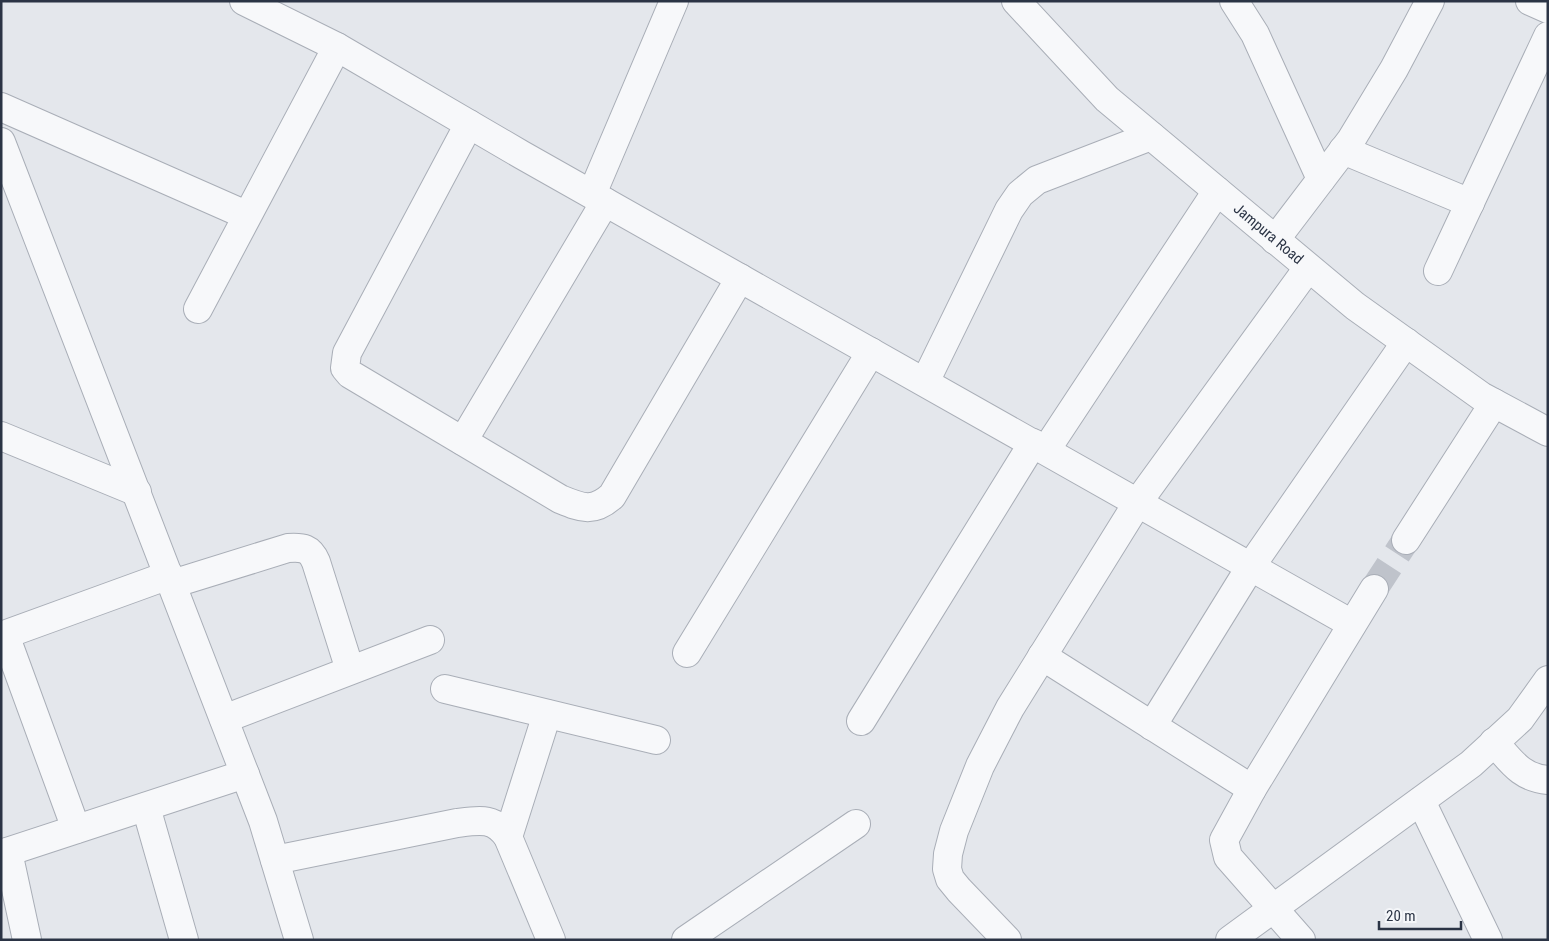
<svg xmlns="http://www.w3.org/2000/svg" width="1549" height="941" viewBox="0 0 1549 941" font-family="'Roboto Condensed',sans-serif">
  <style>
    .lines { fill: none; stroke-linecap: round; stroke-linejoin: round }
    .minor-tunnel { stroke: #bfc3cb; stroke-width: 28; stroke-dasharray: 28 14; stroke-linecap: butt }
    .minor-casing { stroke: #a9aeb7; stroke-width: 30 }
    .minor { stroke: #f7f8fa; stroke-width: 28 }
    .labels { text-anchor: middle; stroke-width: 4; stroke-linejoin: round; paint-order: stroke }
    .street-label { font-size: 15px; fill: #2b3445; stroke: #f4f6f9 }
  </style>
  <rect width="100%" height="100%" fill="#e4e7ec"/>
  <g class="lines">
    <!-- minor-tunnel -->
    <path class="minor-tunnel" d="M1374,589l32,-49"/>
    <defs>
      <g id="minor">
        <path d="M244,1l93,46 185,108 830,469"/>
        <path id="s1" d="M1016,1l91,98 248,207 126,90 67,36"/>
        <path d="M1234,1l21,33 66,145"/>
        <path d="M1530,1l18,8"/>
        <path d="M1,107l245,108"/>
        <path d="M469,124l-122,229 -2,15 5,6 210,125c22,9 33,14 52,-3l128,-218"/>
        <path d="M1,142l262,679 36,119"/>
        <path d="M1343,150l127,53"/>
        <path d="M592,194l82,-193"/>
        <path d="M1275,240l76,-100 43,-71 36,-68"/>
        <path d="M1438,271l110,-235"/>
        <path d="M198,309l139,-262"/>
        <path d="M925,382l84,-172 11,-16 17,-14 114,-44"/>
        <path d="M1,436l136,56"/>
        <path d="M463,441l142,-239"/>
        <path d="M1046,450l171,-259"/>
        <path d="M1406,540l88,-137"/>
        <path d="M172,584l116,-36c15,-1 22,0 28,14l34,108"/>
        <path d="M5,635l71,194"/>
        <path d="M1,636l168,-61"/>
        <path d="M687,653l184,-301"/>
        <path d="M1042,656l210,133"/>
        <path d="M445,689l211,51"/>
        <path d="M224,719l206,-79"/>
        <path d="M861,721l172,-278"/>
        <path d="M1152,726l99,-160 155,-224"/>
        <path d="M1494,742c17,19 27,36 54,38"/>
        <path d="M1421,801l67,139"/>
        <path d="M146,807l38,133"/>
        <path d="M508,837l39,-123"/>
        <path d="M8,852l19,88"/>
        <path d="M1,854l244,-80"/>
        <path d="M275,860l182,-37c23,-3 37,-6 51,14l43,103"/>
        <path d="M686,940l170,-116"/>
        <path d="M1007,940l-48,-50 -9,-11 -3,-10 1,-15 6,-23 26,-65 30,-58 128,-206 170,-234"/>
        <path d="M1230,940l241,-176 49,-45 28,-39"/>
        <path d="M1301,940l-73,-83 -4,-17 28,-51 122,-200"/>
      </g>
    </defs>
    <!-- minor casing -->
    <use href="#minor" class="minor-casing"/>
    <!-- minor -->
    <use href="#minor" class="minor"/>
  </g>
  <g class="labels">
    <!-- street labels -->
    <g class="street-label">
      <text dy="5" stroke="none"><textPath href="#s1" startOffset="344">Jampura Road</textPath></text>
    </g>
  </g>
  <!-- border -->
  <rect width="1549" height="941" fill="none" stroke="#2b3445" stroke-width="5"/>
  <!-- scale -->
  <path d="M1379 921v8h82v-8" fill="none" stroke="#2b3445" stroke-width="2.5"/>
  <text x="1386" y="921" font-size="15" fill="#2b3445" stroke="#f4f6f9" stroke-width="4" paint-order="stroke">20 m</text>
</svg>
